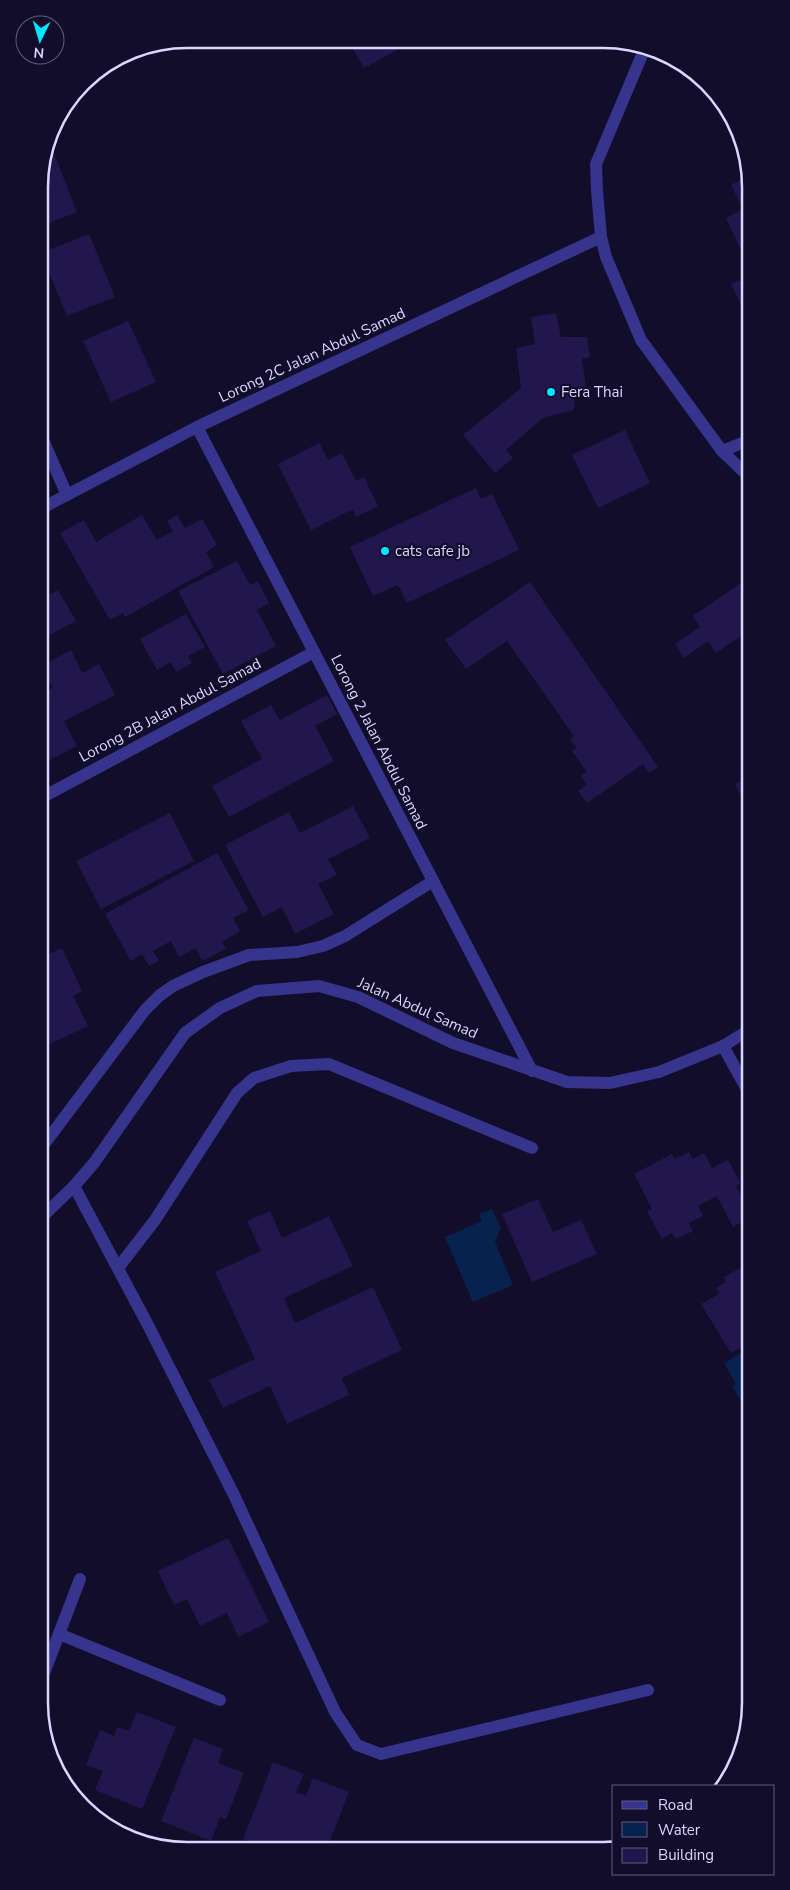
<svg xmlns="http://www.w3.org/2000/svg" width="790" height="1890" viewBox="0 0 790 1890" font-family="'Nunito Sans',sans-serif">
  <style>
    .water { fill: #07224f }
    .building { fill: #22174d }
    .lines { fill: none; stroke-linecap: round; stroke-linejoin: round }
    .minor { stroke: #37348e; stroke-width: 12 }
    .poi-dot { fill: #02e7ff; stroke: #120d2a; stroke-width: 2 }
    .labels { text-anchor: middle; stroke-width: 4.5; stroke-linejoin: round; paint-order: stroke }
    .street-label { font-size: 15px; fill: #dbd6ff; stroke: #120d2a }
    .poi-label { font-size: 15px; fill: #dbd6ff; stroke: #120d2a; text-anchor: start }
    .rim { fill: none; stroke: #dbd6ff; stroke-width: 2.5 }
  </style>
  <rect width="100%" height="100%" fill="#120d2a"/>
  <!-- water -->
  <g class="water">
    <path d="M492,1209l9,19 -6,14 18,43 -40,17 -28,-65 37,-16 -3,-7z"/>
    <path d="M750,1348v57l-5,3 -13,-22 4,-2 -12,-21z"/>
  </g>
  <!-- building -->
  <g class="building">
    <path d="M361,40h54l-51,28 -12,-21 10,-6z"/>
    <path d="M51,146l26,66 -38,15v-50l8,-30z"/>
    <path d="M746,177l1,68 -7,3 -14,-30 17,-9 -12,-24z"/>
    <path d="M89,234l26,63 -48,19 -26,-63z"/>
    <path d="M747,277v28l-5,2 -11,-23z"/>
    <path d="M556,313l5,24h26l3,20 -8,2 5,37 -12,1 -1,13 -31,8 -37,32 7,8 -18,15 -32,-38 58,-47 -5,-40 19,-4 -4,-27z"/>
    <path d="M128,321l28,61 -45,20 -28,-61z"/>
    <path d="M625,430l25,53 -52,25 -26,-53z"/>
    <path d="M319,443l9,17 14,-7 14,28 8,-4 14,29 -22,11 -3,-8 -42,21 -33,-66z"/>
    <path d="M476,488l5,11 11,-5 27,56 -112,53 -9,-18 -25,11 -23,-49z"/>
    <path d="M142,515l15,25 16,-9 -6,-10 10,-6 8,13 17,-9 15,26 -11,7 8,15 -89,50 -2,-4 -13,7 -50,-87 24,-13 12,22z"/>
    <path d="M237,561l13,24 8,-4 11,22 -12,7 19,36 -53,28 -45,-83z"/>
    <path d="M748,578v53l-32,22 -8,-12 -24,17 -9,-14 25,-17 -7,-11z"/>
    <path d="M530,582l128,185 -9,6 -6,-9 -56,39 -9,-12 9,-6 -6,-9 6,-4 -15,-21 5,-3 -7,-8 4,-4 -67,-95 -41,28 -21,-29z"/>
    <path d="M58,590l18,31 -36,19v-41z"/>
    <path d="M186,614l19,33 -17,9 4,7 -16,9 -5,-10 -14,8 -17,-31z"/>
    <path d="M71,650l11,23 17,-9 16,31 -51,26 13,25 -36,18v-70l12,-6 -12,-22z"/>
    <path d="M327,695l10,19 -22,12 19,35 -105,56 -17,-31 50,-27 -21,-38 30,-16 9,15z"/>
    <path d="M748,777v32l-13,-25z"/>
    <path d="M353,806l17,32 -42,21 9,16 -19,9 16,30 -39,20 -13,-27 -19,10 -38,-72 64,-33 11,21z"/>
    <path d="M170,813l24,48 -93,48 -25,-48z"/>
    <path d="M217,853l32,57 -16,8 7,13 -18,11 4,7 -24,12 -6,-13 -17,9 -8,-16 -18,10 6,10 -10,5 -7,-12 -11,7 -26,-47z"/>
    <path d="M62,948l20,43 -9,5 15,30 -38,18 -8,-17 -1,-69z"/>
    <path d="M689,1152l4,7 11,-6 8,15 16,-8 12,23 -4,3 13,25v7l-16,9 -16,-31 -19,10 5,10 -14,7 4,8 -17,8 -4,-6 -10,6 -15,-28 5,-2 -18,-35 38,-20 2,5z"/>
    <path d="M538,1199l15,33 28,-12 16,34 -65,28 -30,-68z"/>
    <path d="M270,1211l12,27 47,-22 24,50 -69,32 11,25 78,-36 29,63 -60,28 7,17 -62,29 -17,-38 -47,22 -14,-28 46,-21 -40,-87 46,-21 -14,-30z"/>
    <path d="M740,1268l3,5 7,-4v74l-19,10 -30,-49 18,-10 -3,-6 10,-6 -2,-5z"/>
    <path d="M228,1538l41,84 -31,15 -11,-24 -27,13 -13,-27 -13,6 -16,-34z"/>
    <path d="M137,1712l39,15 -34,82 -47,-19 8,-19 -17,-6 14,-35 14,6 3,-9 12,4z"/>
    <path d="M194,1738l29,11 -5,14 26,10 -18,46 -6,-2 -9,24 -50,-20z"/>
    <path d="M273,1762l31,12 -8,18 10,4 7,-18 36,14 -22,56h-62l-22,-9z"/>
    <path d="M151,1839l22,9h-15l-9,-4z"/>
  </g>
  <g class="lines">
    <!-- minor -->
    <g class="minor">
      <path d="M645,48l-49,116 1,26 4,47 5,20 35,83 81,111 25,24"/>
      <path d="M197,427l335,644"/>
      <path d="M40,433l27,62"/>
      <path d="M722,451l25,-10"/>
      <path d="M40,509l157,-82 404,-190"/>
      <path d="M41,798l273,-146"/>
      <path d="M723,1046l26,47"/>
      <path d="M42,1147l103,-137 14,-14 14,-10 30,-14 46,-17 48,-3 26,-6 22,-10 88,-55"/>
      <path d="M74,1186l75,141 84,166 102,219 22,33 24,9 267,-64"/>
      <path d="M42,1217l32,-31 20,-23 91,-130 35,-25 37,-17 62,-5 39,11 95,46 114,39 43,1 49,-11 64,-26 26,-16"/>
      <path d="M118,1268l37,-48 82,-127 17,-15 37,-12 38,-2 203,84"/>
      <path d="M59,1634l161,66"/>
      <path d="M44,1673l36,-94"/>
    </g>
  </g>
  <!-- markers -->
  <g class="poi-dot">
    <circle cx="551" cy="392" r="5"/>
    <circle cx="385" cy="551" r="5"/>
  </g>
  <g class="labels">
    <!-- street labels -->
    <g class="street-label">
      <text transform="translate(312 355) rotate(-25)" y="5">Lorong 2C Jalan Abdul Samad</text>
      <text transform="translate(170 710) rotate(-28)" y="5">Lorong 2B Jalan Abdul Samad</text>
      <text transform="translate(379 742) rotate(63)" y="5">Lorong 2 Jalan Abdul Samad</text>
      <text transform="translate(418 1008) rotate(24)" y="5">Jalan Abdul Samad</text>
    </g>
    <!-- poi labels -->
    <g class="poi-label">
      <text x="561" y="397">Fera Thai</text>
      <text x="395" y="556">cats cafe jb</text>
    </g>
  </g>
  <!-- crop -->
  <path d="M0 0H790V1890H0ZM187 48H603A139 139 0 0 1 742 187V1703A139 139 0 0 1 603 1842H187A139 139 0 0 1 48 1703V187A139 139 0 0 1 187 48Z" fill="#120d2a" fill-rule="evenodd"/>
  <path class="rim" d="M187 48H603A139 139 0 0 1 742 187V1703A139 139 0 0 1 603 1842H187A139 139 0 0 1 48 1703V187A139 139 0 0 1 187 48Z"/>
  <!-- legend -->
  <rect x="612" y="1785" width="162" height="90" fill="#120d2a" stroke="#625d7f"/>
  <rect x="622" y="1801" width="25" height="8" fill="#37348e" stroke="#625d7f"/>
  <text x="658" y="1810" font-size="15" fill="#dbd6ff">Road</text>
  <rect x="622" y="1822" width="25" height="15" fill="#07224f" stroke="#625d7f"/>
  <text x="658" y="1835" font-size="15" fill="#dbd6ff">Water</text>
  <rect x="622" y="1848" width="25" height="15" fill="#22174d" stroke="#625d7f"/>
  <text x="658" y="1860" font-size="15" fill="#dbd6ff">Building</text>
  <!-- north arrow -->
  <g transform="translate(40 40) rotate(185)"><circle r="24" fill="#120d2a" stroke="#625d7f"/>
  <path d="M0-4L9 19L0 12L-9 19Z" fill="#02e7ff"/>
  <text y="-8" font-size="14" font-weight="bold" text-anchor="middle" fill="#dbd6ff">N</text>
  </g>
</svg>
